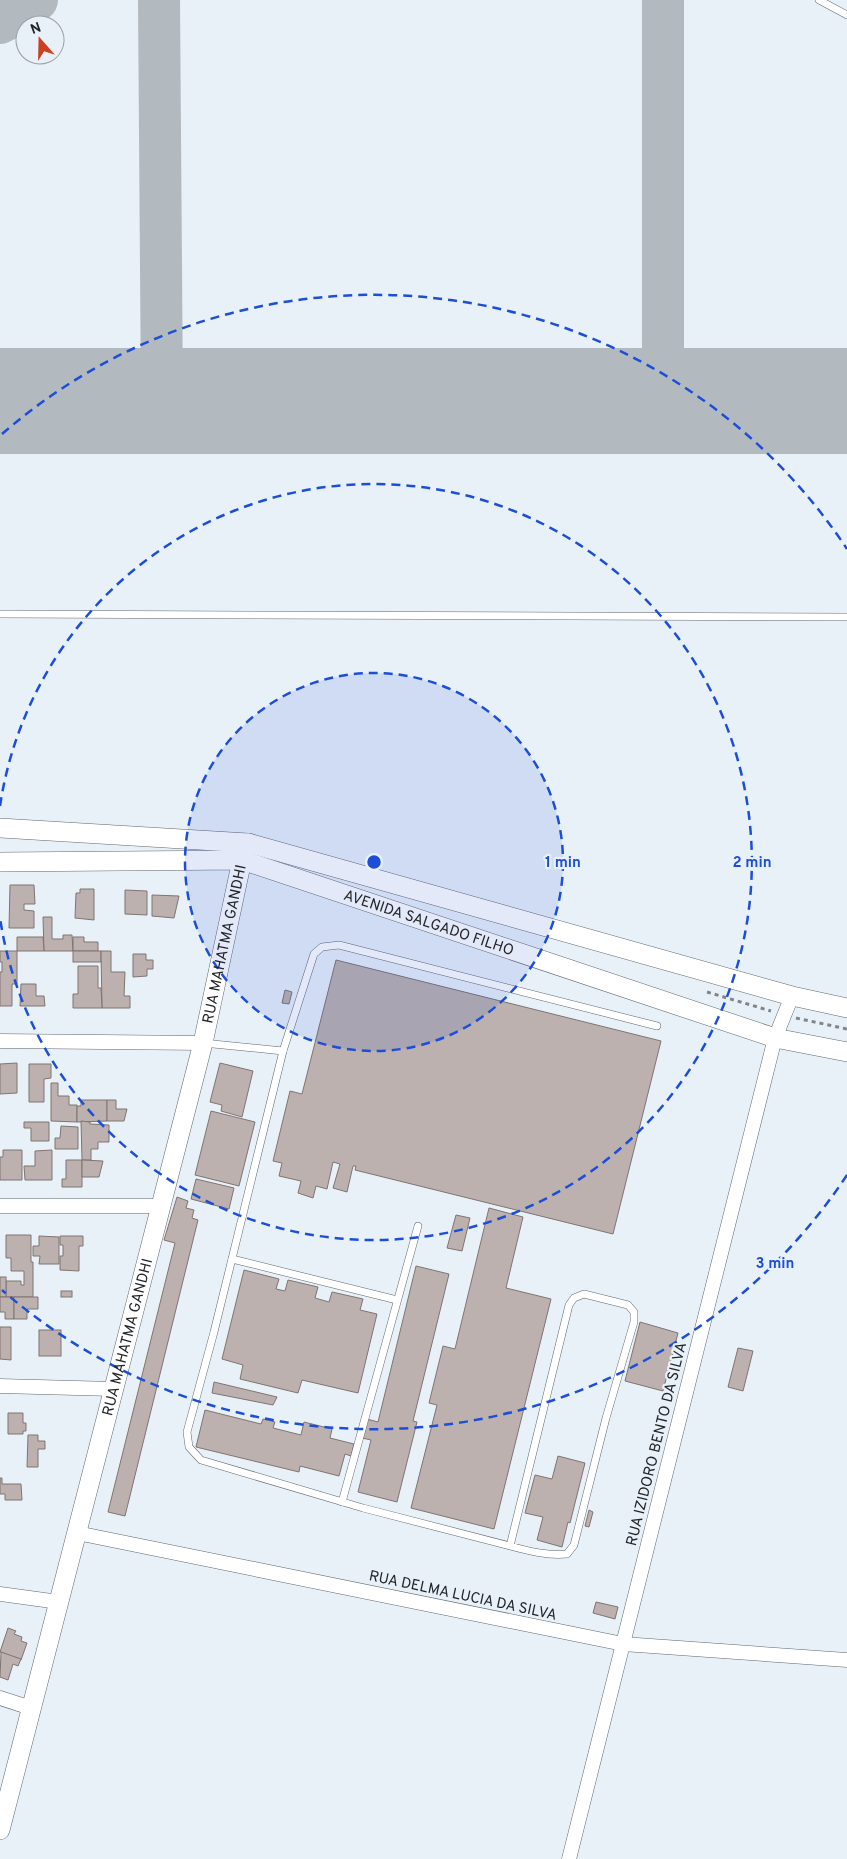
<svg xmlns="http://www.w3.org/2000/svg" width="847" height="1859" viewBox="0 0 847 1859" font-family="Overpass,sans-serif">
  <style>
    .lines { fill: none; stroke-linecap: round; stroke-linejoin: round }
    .taxiway { stroke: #b2bac0; stroke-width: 42 }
    .runway { stroke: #b2bac0; stroke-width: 106 }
    .building { fill: #bcb1ae; stroke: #7f7471 }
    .lane-casing { stroke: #60676e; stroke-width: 8 }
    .street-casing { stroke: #60676e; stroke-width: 15 }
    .secondary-casing { stroke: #60676e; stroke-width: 20 }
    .path { stroke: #7f858a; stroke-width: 3; stroke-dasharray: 4 4; stroke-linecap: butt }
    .lane { stroke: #fff; stroke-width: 7 }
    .street { stroke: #fff; stroke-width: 14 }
    .secondary { stroke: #fff; stroke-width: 19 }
    .ring { fill: none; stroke: #1d4ed8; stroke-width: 2.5; stroke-dasharray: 9 6 }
    .labels { text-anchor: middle; stroke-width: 4.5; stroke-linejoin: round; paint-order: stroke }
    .street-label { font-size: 15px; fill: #222528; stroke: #e8f1f8 }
    .centre { fill: #1d4ed8; stroke: #e8f1f8; stroke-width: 2.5 }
    .ring-label { font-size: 15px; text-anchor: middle; font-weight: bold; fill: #1d4ed8; stroke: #e8f1f8; stroke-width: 4.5; stroke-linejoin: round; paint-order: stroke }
  </style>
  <rect width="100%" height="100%" fill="#e8f1f8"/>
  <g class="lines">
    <!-- taxiway -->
    <g class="taxiway">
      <path d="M159,0l3,401"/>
      <path d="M0,23l22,-11 15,-12"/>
      <path d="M663,401v-401"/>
    </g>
    <!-- runway -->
    <path class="runway" d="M0,401h847"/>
  </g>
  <!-- building -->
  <g class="building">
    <path d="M10,885h24l1,19h-11v6l10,1v17h-25z"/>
    <path d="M80,889h14v31l-19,-2 1,-25h4z"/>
    <path d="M125,890l22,1v24l-22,-1z"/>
    <path d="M152,895l27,1 -5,22 -22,-2z"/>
    <path d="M43,917h9v22h11v-4h9l1,16h-29z"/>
    <path d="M17,937h26l1,14h-27z"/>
    <path d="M73,937h11v5h14v9h-25z"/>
    <path d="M0,951h17v33h-5v22h-12v-34h2v-10h-2z"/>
    <rect x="73" y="951" width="28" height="11"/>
    <path d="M101,951h10v21h14l-1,24h6v12h-28z"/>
    <path d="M133,954h13v6h7v9h-6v7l-14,1z"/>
    <path d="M336,960l325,81 -48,193 -258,-64 1,-4h-3l-6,26 -14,-4 7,-24 -7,-2 -6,27 -11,-3 -3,12 -15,-5 3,-12 -22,-5 3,-13 -9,-2 17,-70 12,3z"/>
    <path d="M78,966h20v22h3l1,20h-29v-14h5z"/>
    <path d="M21,984h15v12h8l1,10h-25z"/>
    <path d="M285,990l7,2 -3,12 -7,-1z"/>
    <path d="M17,1063v30l-17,1v-30z"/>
    <path d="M220,1063l33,8 -11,46 -21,-6 1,-6 -12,-3z"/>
    <path d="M29,1064h22v14l-7,1v23h-15z"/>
    <path d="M51,1083h7v13h11v9h8v17l-26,-1z"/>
    <path d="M81,1100h26v21l-30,1v-16h4z"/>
    <path d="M107,1100h9v9h11l-3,12h-17z"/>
    <path d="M211,1111l44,11 -16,64 -44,-11z"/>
    <path d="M81,1121l9,1v2l19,1v17h-11v7h-7v11h-9z"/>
    <path d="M24,1122h25v19h-18v-13h-7z"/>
    <path d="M61,1126l17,1v22h-23v-11h5z"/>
    <path d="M3,1150h19v30h-22v-23h3z"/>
    <path d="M52,1150v30h-27l-1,-14h11v-15z"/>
    <path d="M66,1160h16v27h-20v-8h4z"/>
    <path d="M82,1160l21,1 -4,16h-17z"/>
    <path d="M196,1179l38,9 -5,21 -38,-10z"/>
    <path d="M177,1197l11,4 -2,7 8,2 -2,8 6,2 -73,296 -17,-4 67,-269 -11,-3z"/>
    <path d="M489,1208l34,9 -17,71 45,11 -57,230 -83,-21 26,-103 -8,-2 14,-57 12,3z"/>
    <path d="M456,1215l14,3 -8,33 -15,-3z"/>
    <path d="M6,1235h25v27h2v35h-27v-16h15v4h3v-14h-13v-13h-5z"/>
    <path d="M39,1236l20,1v27h-20l1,-8h-7v-10h6z"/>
    <path d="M60,1236h23v10h-4v25l-19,-1v-14h3v-11h-3z"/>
    <path d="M416,1266l33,8 -36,147 4,1 -20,80 -39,-10 13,-52 -9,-2 5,-19 11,3z"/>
    <path d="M244,1270l35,9 -3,10 9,2 3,-11 30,7 -3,11 14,4 3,-10 31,7 -3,11 17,4 -19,79 -56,-13 -4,13 -58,-14 3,-14 -21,-6z"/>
    <rect x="0" y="1277" width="6" height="20"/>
    <rect x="61" y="1291" width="11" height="6"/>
    <path d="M0,1297h14v22h-9v-7h-5z"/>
    <path d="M14,1297h24v12h-11v10h-13z"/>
    <path d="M640,1322l38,11 -15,58 -38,-10z"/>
    <path d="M0,1327h11v33l-11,-1z"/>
    <rect x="39" y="1330" width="22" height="26"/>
    <path d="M738,1348l15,3 -10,40 -15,-4z"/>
    <path d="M214,1382l63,15 -4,8 -61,-12z"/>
    <path d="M205,1410l56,14 2,-5 12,3 -2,6 28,7 3,-13 28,7 -2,9 24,6 -3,12 -6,-2 -6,22 -39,-10 -1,6 -103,-25z"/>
    <path d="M8,1413h15v10h3v8h-3v3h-15z"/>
    <path d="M28,1435h10v6h7v8h-7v18h-11z"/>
    <path d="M558,1456l27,7 -15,60 -2,-1 -6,25 -25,-7 6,-23 -18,-4 10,-38 17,4z"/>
    <path d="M0,1478h2v6h19l1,16h-17v-6h-5z"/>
    <path d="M589,1510l4,2 -4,15 -4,-1z"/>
    <path d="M596,1602l22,5 -3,12 -22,-6z"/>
    <path d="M8,1628l8,3 -2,3 8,3 -1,4 6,2 -6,17 -21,-8z"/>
    <path d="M1,1652l20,7 -3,7 -5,-2 -5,16 -8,-3z"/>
  </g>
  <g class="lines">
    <defs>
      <g id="lane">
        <path d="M819,0l28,15"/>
        <path d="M0,614l847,3"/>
        <path d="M203,1043l80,8"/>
        <path d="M232,1259l165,41"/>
        <path d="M342,1502l76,-276"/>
        <path d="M510,1546l59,-241 5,-7 10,-4 44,11 6,7v10l-28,96 -32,127 -7,9c-19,2 -39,-3 -57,-8l-147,-38 -162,-48 -12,-13 -2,-15 27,-100 69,-281 31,-97 8,-7 17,-2 318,81"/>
      </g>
      <g id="street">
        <path d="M0,1041l203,2"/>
        <path d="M0,1206h161"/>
        <path d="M0,1386l114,3"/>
        <path d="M77,1533l546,111 224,16"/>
        <path d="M0,1594l59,8"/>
        <path d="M0,1698l31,10"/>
        <path d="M569,1859l206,-821 17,-42"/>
      </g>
      <g id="secondary">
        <path d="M0,828l248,15 544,153 55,12"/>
        <path id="s1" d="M0,862l242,-2 533,178 72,14"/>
        <path id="s2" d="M0,1830l203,-787 39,-183 6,-17"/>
      </g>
    </defs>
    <!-- lane casing -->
    <use href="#lane" class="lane-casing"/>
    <!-- street casing -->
    <use href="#street" class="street-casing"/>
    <!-- secondary casing -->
    <use href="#secondary" class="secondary-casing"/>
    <!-- path -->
    <g class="path">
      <path d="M707,992l64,19"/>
      <path d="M796,1018l51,11"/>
    </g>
    <!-- lane -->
    <use href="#lane" class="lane"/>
    <!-- street -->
    <use href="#street" class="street"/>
    <!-- secondary -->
    <use href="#secondary" class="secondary"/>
  </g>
  <!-- distance rings -->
  <circle cx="374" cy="862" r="189" fill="#1d4ed8" fill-opacity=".12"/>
  <g class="ring">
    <circle cx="374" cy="862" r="189"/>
    <path d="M0 806A378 378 0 1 1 0 918"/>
    <path d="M847 1175A567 567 0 0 1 2 1290M2 434A567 567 0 0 1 847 549"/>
  </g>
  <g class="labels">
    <!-- street labels -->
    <g class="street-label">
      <text dy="5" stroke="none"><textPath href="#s1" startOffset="439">AVENIDA SALGADO FILHO</textPath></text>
      <text dy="5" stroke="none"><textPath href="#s2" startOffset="914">RUA MAHATMA GANDHI</textPath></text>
      <text dy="5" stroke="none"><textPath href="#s2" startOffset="509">RUA MAHATMA GANDHI</textPath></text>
      <text transform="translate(656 1444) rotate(-76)" y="5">RUA IZIDORO BENTO DA SILVA</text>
      <text transform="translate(463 1595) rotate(12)" y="5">RUA DELMA LUCIA DA SILVA</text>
    </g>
  </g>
  <circle cx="374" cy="862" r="8" class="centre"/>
  <g class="ring-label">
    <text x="563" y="867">1 min</text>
    <text x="752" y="867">2 min</text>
    <text x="775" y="1268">3 min</text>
  </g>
  <!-- north arrow -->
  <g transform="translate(40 40) rotate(340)"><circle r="24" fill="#e8f1f8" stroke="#999fa5"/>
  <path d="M0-4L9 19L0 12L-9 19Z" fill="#ca4020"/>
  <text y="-8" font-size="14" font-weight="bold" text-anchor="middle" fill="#222528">N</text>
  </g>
</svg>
